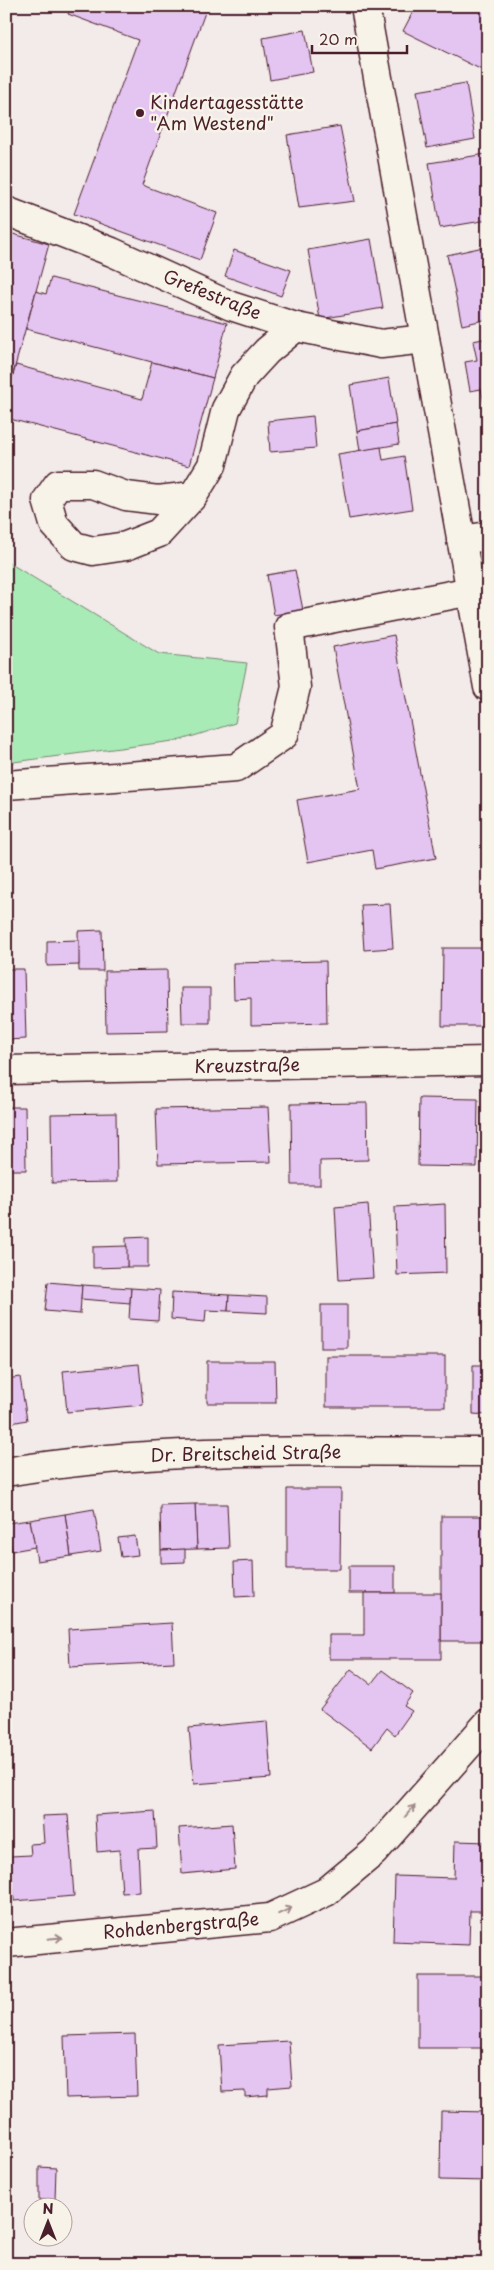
<svg xmlns="http://www.w3.org/2000/svg" width="494" height="2270" viewBox="0 0 494 2270" font-family="'Playpen Sans',sans-serif">
  <style>
    .green { fill: #a8ebb6; stroke: #798570 }
    .building { fill: #e4c4f1; stroke: #4a1f2b }
    .lines { fill: none; stroke-linecap: round; stroke-linejoin: round }
    .minor-casing { stroke: #4a1f2b; stroke-width: 31 }
    .minor { stroke: #f7f3e8; stroke-width: 28 }
    .oneway { stroke: #a0898a }
    .poi-dot { fill: #4a1f2b; stroke: #f7f3e8; stroke-width: 2 }
    .labels { text-anchor: middle; stroke-width: 5; stroke-linejoin: round; paint-order: stroke }
    .poi-label { font-size: 18px; fill: #4a1f2b; stroke: #f7f3e8; text-anchor: start }
    .street-label { font-size: 18px; fill: #4a1f2b; stroke: #f7f3e8 }
  </style>
  <rect width="100%" height="100%" fill="#f3eaea"/>
  <filter id="ink" filterUnits="userSpaceOnUse"><feTurbulence type="fractalNoise" baseFrequency=".02" numOctaves="2"/><feDisplacementMap in="SourceGraphic" scale="10" xChannelSelector="R" yChannelSelector="G"/><feConvolveMatrix kernelMatrix="1 2 1 2 8 2 1 2 1" color-interpolation-filters="sRGB"/></filter>
  <g filter="url(#ink)">
    <!-- green -->
    <path class="green" d="M6,561l153,93 88,9 -12,60 -54,17 -175,23z"/>
    <!-- building -->
    <g class="building">
      <path d="M71,6l136,1 -65,178 75,28 -17,47 -126,-46 64,-174 -70,-26z"/>
      <path d="M416,6h60l12,6v47l-6,11 -79,-39z"/>
      <path d="M305,30l8,42 -43,8 -7,-42z"/>
      <path d="M466,83l9,56 -48,9 -10,-57z"/>
      <path d="M340,126l15,75 -56,7 -12,-73z"/>
      <path d="M486,154l2,66 -48,8 -11,-65z"/>
      <path d="M6,232l43,12 -43,155z"/>
      <path d="M371,239l12,69 -63,11 -12,-69z"/>
      <path d="M488,246v73l-26,6 -15,-70z"/>
      <path d="M234,250l57,20 -10,26 -56,-20z"/>
      <path d="M51,278l176,45 -14,55 -187,-49 10,-38 10,3z"/>
      <path d="M488,338v64l-4,1 -3,-14 -11,2 -5,-29 12,-2 -4,-19z"/>
      <path d="M152,362l61,16 -24,88 -183,-48v-19l10,-34 126,34z"/>
      <path d="M389,378l7,46 -39,7 -7,-46z"/>
      <path d="M313,416l3,32 -46,4 -2,-31z"/>
      <path d="M396,424l3,20 -39,7 -3,-20z"/>
      <path d="M381,447l2,13 21,-4 8,53 -63,10 -11,-65z"/>
      <path d="M295,570l8,40 -29,5 -7,-40z"/>
      <path d="M394,635l42,223 -61,11 -3,-19 -64,12 -11,-62 63,-11 -27,-142z"/>
      <path d="M390,904l3,44 -29,2 -3,-45z"/>
      <path d="M102,930l1,41h-24l-1,-40z"/>
      <path d="M79,940v25l-32,1v-25z"/>
      <path d="M443,948h45v78h-46z"/>
      <path d="M326,961l1,62 -76,2v-27l-17,1 -1,-36z"/>
      <path d="M6,969h18l2,70 -20,1z"/>
      <path d="M167,970l1,61 -62,1 -1,-61z"/>
      <path d="M181,988h29v35h-28z"/>
      <path d="M419,1098l59,1 -1,68 -59,-1z"/>
      <path d="M367,1103l1,57 -48,1v24h-28l-1,-81z"/>
      <path d="M6,1107h19l1,63h-20z"/>
      <path d="M268,1107l3,55 -113,2 -2,-55z"/>
      <path d="M116,1113l1,69 -65,1 -1,-69z"/>
      <path d="M368,1204l5,74 -34,2 -4,-73z"/>
      <path d="M445,1204l1,69 -49,2 -2,-68z"/>
      <path d="M148,1237v30h-21l-1,-29z"/>
      <path d="M127,1246v21l-34,1v-21z"/>
      <path d="M48,1282l34,3 -2,29 -35,-3z"/>
      <path d="M82,1285l49,3 -1,15 -49,-4z"/>
      <path d="M131,1288l29,2 -2,31 -29,-2z"/>
      <path d="M172,1292l57,3 -1,16 -22,-1 -1,12 -34,-3z"/>
      <path d="M229,1295l38,2v16l-39,-2z"/>
      <rect x="321" y="1305" width="26" height="43"/>
      <rect x="326" y="1356" width="119" height="51"/>
      <path d="M207,1361h68l1,42h-69z"/>
      <path d="M139,1364l4,41 -76,7 -4,-41z"/>
      <path d="M473,1365h15v50l-15,-1z"/>
      <path d="M20,1377l7,43 -21,4v-45z"/>
      <path d="M287,1489h54l-1,80h-53z"/>
      <path d="M195,1504h32l2,44 -32,1z"/>
      <path d="M195,1504l2,45 -36,1 -1,-45z"/>
      <path d="M94,1509l7,42 -30,5 -6,-42z"/>
      <path d="M65,1514l6,42 -34,5 -7,-41z"/>
      <rect x="441" y="1516" width="47" height="125"/>
      <path d="M30,1520l5,27 -23,4 -5,-28z"/>
      <path d="M135,1536l3,19 -17,2 -3,-19z"/>
      <path d="M185,1549v13l-24,1v-13z"/>
      <path d="M253,1561l1,35 -19,1 -1,-35z"/>
      <rect x="349" y="1566" width="46" height="27"/>
      <path d="M364,1593h77v66h-112v-24h35z"/>
      <path d="M172,1623l2,39 -104,5 -2,-38z"/>
      <path d="M351,1669l20,15 11,-14 31,23 -9,13 8,5 -17,24 -8,-7 -15,20 -52,-39z"/>
      <path d="M267,1721l4,57 -77,6 -5,-56z"/>
      <path d="M155,1811l2,37 -19,1 2,43 -18,1 -3,-43 -22,2 -2,-37z"/>
      <path d="M68,1815l6,81 -60,5 -4,-45 21,-1 -1,-11 14,-1 -2,-27z"/>
      <path d="M232,1824l3,45 -53,5 -3,-46z"/>
      <path d="M455,1841l33,1v69h-18l-1,34 -76,-3 2,-66 59,2z"/>
      <rect x="418" y="1976" width="66" height="72"/>
      <path d="M135,2034l2,62 -71,2 -2,-62z"/>
      <path d="M289,2041l3,45 -24,2v7l-23,2v-6l-23,1 -3,-47z"/>
      <path d="M441,2111l47,1v69l-48,-1z"/>
      <path d="M39,2167l17,1 -1,32h-16z"/>
    </g>
    <g class="lines">
      <defs>
        <g id="minor">
          <path d="M365,6l123,681"/>
          <path d="M6,211l106,41 119,54 65,21 85,17 44,-5"/>
          <path d="M193,496l-35,4 -32,-4 -33,-12h-35l-11,16 7,24 20,22 19,5 33,-5 33,-13 34,-37 19,-31 14,-56 18,-33 23,-25 29,-24"/>
          <path d="M461,540l27,-4"/>
          <path d="M6,785l230,-17 48,-33 12,-48 -7,-60 182,-36"/>
          <path d="M6,1070l482,-9"/>
          <path d="M6,1472c159,-27 321,-20 482,-20"/>
          <path d="M6,1943l264,-25 56,-26 48,-40 114,-129"/>
        </g>
      </defs>
      <!-- minor casing -->
      <use href="#minor" class="minor-casing"/>
      <!-- minor -->
      <use href="#minor" class="minor"/>
    </g>
    <!-- one-way arrows -->
    <defs><path id="oneway-shaft" d="M-6 0H5M1.5-3L5.5 0L1.5 3" fill="none" stroke-width="1.6" stroke-linecap="round" stroke-linejoin="round" transform="scale(1.25)"/></defs>
    <g class="oneway">
      <use href="#oneway-shaft" transform="translate(410 1811) rotate(-49)"/>
      <use href="#oneway-shaft" transform="translate(285 1911) rotate(-25)"/>
      <use href="#oneway-shaft" transform="translate(55 1938) rotate(-5)"/>
    </g>
  </g>
  <!-- markers -->
  <circle class="poi-dot" cx="140" cy="113" r="5"/>
  <g class="labels">
    <!-- poi labels -->
    <g class="poi-label">
      <text x="150" y="109">Kindertagesstätte<tspan x="150" dy="21">"Am Westend"</tspan></text>
    </g>
    <!-- street labels -->
    <g class="street-label">
      <text transform="translate(212 295) rotate(22)" y="6">Grefestraße</text>
      <text transform="translate(247 1066) rotate(-1)" y="6">Kreuzstraße</text>
      <text transform="translate(246 1454) rotate(-1)" y="6">Dr. Breitscheid Straße</text>
      <text transform="translate(181 1926) rotate(-5)" y="6">Rohdenbergstraße</text>
    </g>
  </g>
  <!-- margin -->
  <rect width="494" height="2270" fill="none" stroke="#f7f3e8" stroke-width="25"/>
  <rect x="12" y="12" width="469" height="2245" fill="none" stroke="#4a1f2b" stroke-width="2" filter="url(#ink)"/>
  <!-- north arrow -->
  <g transform="translate(48 2222)"><circle r="24" fill="#f7f3e8" stroke="#b29e9c"/>
  <path d="M0-4L9 19L0 12L-9 19Z" fill="#4a1f2b"/>
  <text y="-8" font-size="14" font-weight="bold" text-anchor="middle" fill="#4a1f2b">N</text>
  </g>
  <!-- scale -->
  <path d="M312 45v8h95v-8" fill="none" stroke="#4a1f2b" stroke-width="2.5"/>
  <text x="319" y="45" font-size="15" fill="#4a1f2b" stroke="#f7f3e8" stroke-width="4" paint-order="stroke">20 m</text>
</svg>
